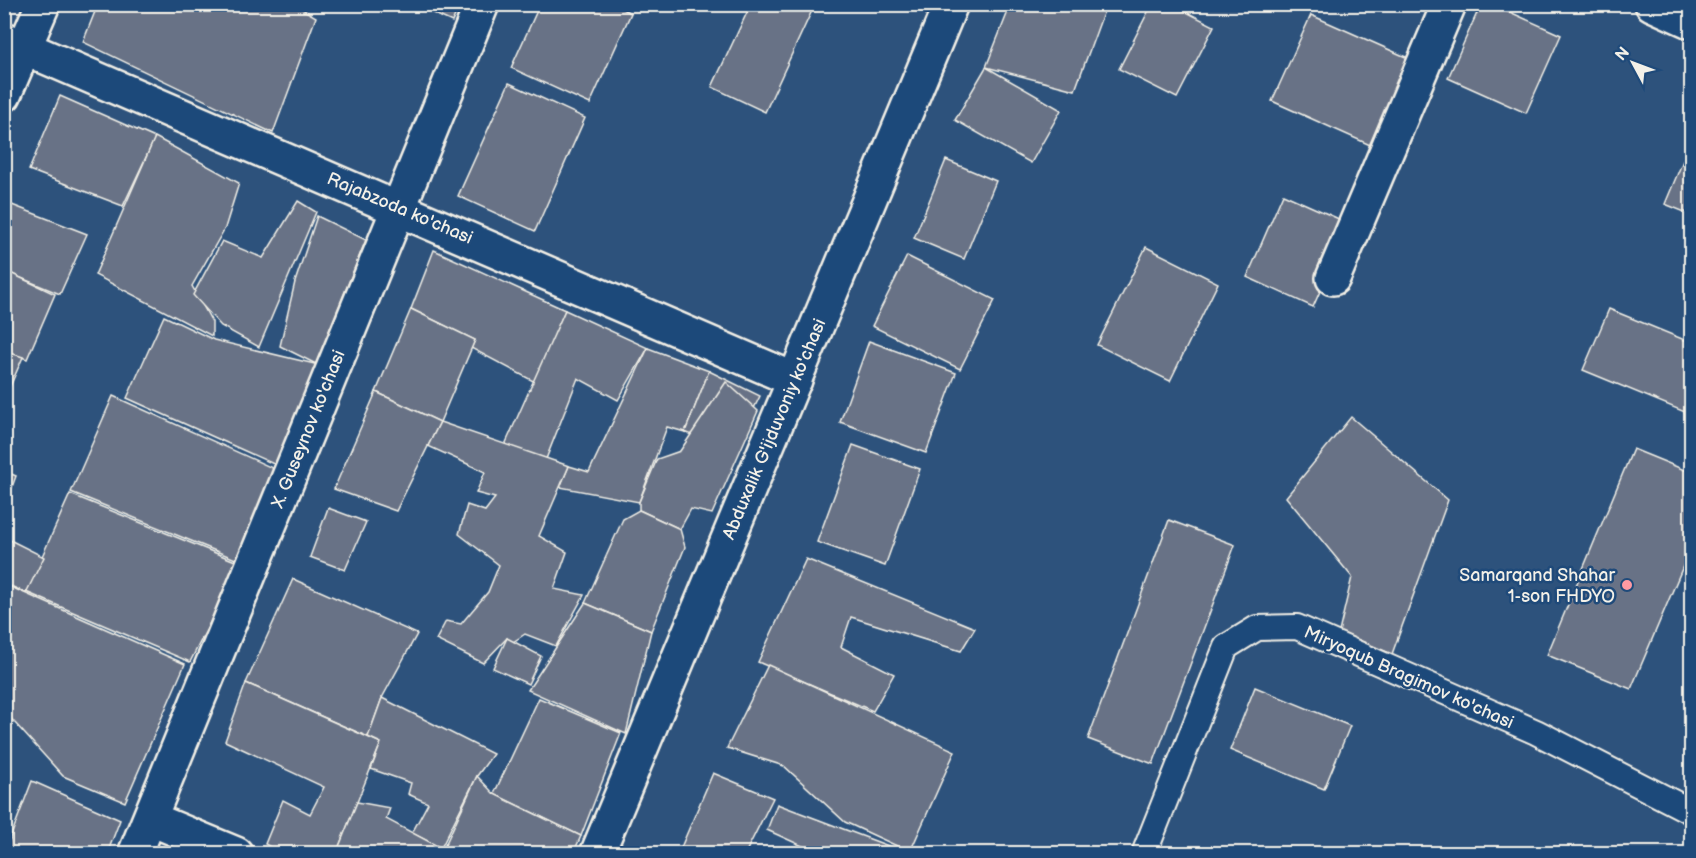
<svg xmlns="http://www.w3.org/2000/svg" width="1696" height="858" viewBox="0 0 1696 858" font-family="'Balsamiq Sans',sans-serif">
  <style>
    .building { fill: #677286; stroke: #f4f1e8; stroke-width: 1.5 }
    .lines { fill: none; stroke-linecap: round; stroke-linejoin: round }
    .lane-casing { stroke: #f4f1e8; stroke-width: 28 }
    .street-casing { stroke: #f4f1e8; stroke-width: 38 }
    .lane { stroke: #1f4a7a; stroke-width: 24 }
    .street { stroke: #1f4a7a; stroke-width: 33 }
    .poi-dot { fill: #ff9aa2; stroke: #1f4a7a; stroke-width: 2 }
    .labels { text-anchor: middle; stroke-width: 5; stroke-linejoin: round; paint-order: stroke }
    .street-label { font-size: 18px; fill: #f4f1e8; stroke: #1f4a7a }
    .poi-label { font-size: 18px; fill: #f4f1e8; stroke: #1f4a7a; text-anchor: end }
  </style>
  <rect width="100%" height="100%" fill="#2d527c"/>
  <filter id="ink" filterUnits="userSpaceOnUse"><feTurbulence type="fractalNoise" baseFrequency=".0167" numOctaves="2"/><feDisplacementMap in="SourceGraphic" scale="12" xChannelSelector="R" yChannelSelector="G"/><feConvolveMatrix kernelMatrix="1 2 1 2 8 2 1 2 1" color-interpolation-filters="sRGB"/></filter>
  <g filter="url(#ink)">
    <!-- building -->
    <g class="building">
      <path d="M98,4h196l22,13 -43,116 -190,-91z"/>
      <path d="M413,4h47l-8,18z"/>
      <path d="M540,4h73l18,9 -41,91 -79,-36z"/>
      <path d="M751,4h64l-50,108 -53,-25z"/>
      <path d="M1011,4h76l17,7 -29,79 -89,-23z"/>
      <path d="M1152,4h19l43,22 -37,72 -58,-29z"/>
      <path d="M1481,4h11l69,31 -35,78 -78,-35z"/>
      <path d="M1311,15l106,47 -38,87 -107,-48z"/>
      <path d="M986,67l75,43 -30,53 -76,-43z"/>
      <path d="M509,83l76,35 -50,113 -77,-35z"/>
      <path d="M60,96l95,42 -32,68 -94,-36z"/>
      <path d="M155,137l84,46 -14,45 -33,58 20,36v14l-117,-61z"/>
      <path d="M1692,139v76l-27,-11z"/>
      <path d="M946,160l50,21 -32,78 -50,-21z"/>
      <path d="M1283,194l67,30 -37,83 -66,-30z"/>
      <path d="M298,201l18,11 -57,135 -38,-21 -28,-31 29,-54 41,17z"/>
      <path d="M12,205l75,29 -27,60 -56,-23v-49z"/>
      <path d="M317,216l49,24 -50,124 -36,-18 15,-64z"/>
      <path d="M1146,247l72,36 -48,98 -73,-36z"/>
      <path d="M434,250l131,60 -30,72 -64,-34 4,-8 -64,-31z"/>
      <path d="M907,256l88,44 -35,69 -88,-43z"/>
      <path d="M4,270l51,24 -28,65 -23,-8z"/>
      <path d="M411,309l64,31 -35,82 -64,-30z"/>
      <path d="M1609,309l83,34v72l-109,-45z"/>
      <path d="M565,310l83,38 -30,52 -40,-22 -32,81 -41,-14z"/>
      <path d="M164,316l50,24 105,25 -43,100 -149,-67z"/>
      <path d="M869,341l87,32 -30,80 -86,-31z"/>
      <path d="M648,348l61,23 -24,61 -18,-5 -28,75 -79,-15 9,-21 20,6z"/>
      <path d="M4,351l19,6 -19,43z"/>
      <path d="M709,371l51,25 -28,57 -47,-21z"/>
      <path d="M726,382l32,29 -46,103 -21,-5 -11,20 -41,-19v-8l18,-43 23,-8z"/>
      <path d="M376,392l64,30 -44,89 -62,-22z"/>
      <path d="M113,396l166,75 -41,89 -167,-68z"/>
      <path d="M1351,417l97,83 -56,154 -53,-22 13,-55 -66,-80z"/>
      <path d="M440,422l129,44 -30,70 28,16 -13,37 30,6 -28,51 -31,-12 -15,10 -3,-6 -24,25 -47,-23 10,-19 15,3 10,-12 17,-20 11,-27 -40,-31 8,-29 18,6 10,-13 -19,-5 9,-21 -57,-26z"/>
      <path d="M853,445l67,24 -35,97 -68,-24z"/>
      <path d="M1633,449l59,24v72l-61,144 -84,-34z"/>
      <path d="M4,471l12,5 -12,33z"/>
      <path d="M70,494l170,69 -50,99 -164,-70z"/>
      <path d="M328,508l38,14 -21,48 -35,-13z"/>
      <path d="M639,510l41,19 5,18 -34,84 -66,-28 38,-84z"/>
      <path d="M1169,520l66,25 -82,219 -65,-25z"/>
      <path d="M4,537l40,20 -18,36 -22,-10z"/>
      <path d="M806,559l169,69 -14,23 -110,-34 -10,30 53,27 -21,37 -115,-49z"/>
      <path d="M293,579l124,55 -35,64 -14,39 -122,-54z"/>
      <path d="M4,584l181,80 -60,138 -62,-26 -59,-65z"/>
      <path d="M585,603l66,28 -25,103 -98,-44z"/>
      <path d="M507,638l34,18 -13,28 -35,-16z"/>
      <path d="M768,665l187,86 -45,101 -65,-30 -61,-56 -57,-18z"/>
      <path d="M246,683l135,60 -45,111h-54l-17,-10 18,-44 27,14 14,-27 -99,-46z"/>
      <path d="M1255,687l95,39 -26,63 -94,-39z"/>
      <path d="M382,698l111,56 -16,22 -36,72 -29,-15 16,-30 -20,-9 3,-11 -40,-14 10,-26 -13,-6z"/>
      <path d="M539,698l82,35 -40,103 -87,-42z"/>
      <path d="M713,773l60,25 -28,56 -66,-2z"/>
      <path d="M477,776l17,18 87,42 -8,18h-132z"/>
      <path d="M32,781l88,39 -13,34h-103z"/>
      <path d="M357,802l33,6 -4,11 55,29 -2,6h-103z"/>
      <path d="M777,804l130,49 -87,1 -53,-24z"/>
    </g>
    <g class="lines">
      <defs>
        <path id="lane" d="M1144,854l82,-207 31,-19 40,-1 239,105 156,80"/>
        <g id="street">
          <path d="M1652,4l40,18"/>
          <path d="M4,39l791,341"/>
          <path d="M4,95l39,-91"/>
          <path d="M1333,278l116,-274"/>
          <path d="M151,819l85,35"/>
          <path d="M135,854l347,-850"/>
          <path d="M597,854l354,-850"/>
        </g>
      </defs>
      <!-- lane casing -->
      <use href="#lane" class="lane-casing"/>
      <!-- street casing -->
      <use href="#street" class="street-casing"/>
      <!-- lane -->
      <use href="#lane" class="lane"/>
      <!-- street -->
      <use href="#street" class="street"/>
    </g>
  </g>
  <!-- markers -->
  <circle class="poi-dot" cx="1627" cy="585" r="6"/>
  <g class="labels">
    <!-- street labels -->
    <g class="street-label">
      <text transform="translate(400 208) rotate(23)" y="6">Rajabzoda ko'chasi</text>
      <text transform="translate(308 429) rotate(-68)" y="6">X. Guseynov ko'chasi</text>
      <text transform="translate(774 429) rotate(-67)" y="6">Abduxalik G'ijduvoniy ko'chasi</text>
      <text transform="translate(1409 677) rotate(24)" y="6">Miryoqub Bragimov ko'chasi</text>
    </g>
    <!-- poi labels -->
    <g class="poi-label">
      <text x="1615" y="581">Samarqand Shahar<tspan x="1615" dy="21">1-son FHDYO</tspan></text>
    </g>
  </g>
  <!-- margin -->
  <rect width="1696" height="858" fill="none" stroke="#1f4a7a" stroke-width="24"/>
  <rect x="12" y="12" width="1672" height="834" fill="none" stroke="#f4f1e8" stroke-width="2" filter="url(#ink)"/>
  <!-- north arrow -->
  <g transform="translate(1633 63) rotate(311)" stroke="#1f4a7a" stroke-width="4.5" paint-order="stroke">
  <path d="M0-4.5L10 22L0 15L-10 22Z" fill="#f4f1e8"/>
  <text y="-9" font-size="16" font-weight="bold" text-anchor="middle" fill="#f4f1e8">N</text>
  </g>
</svg>
